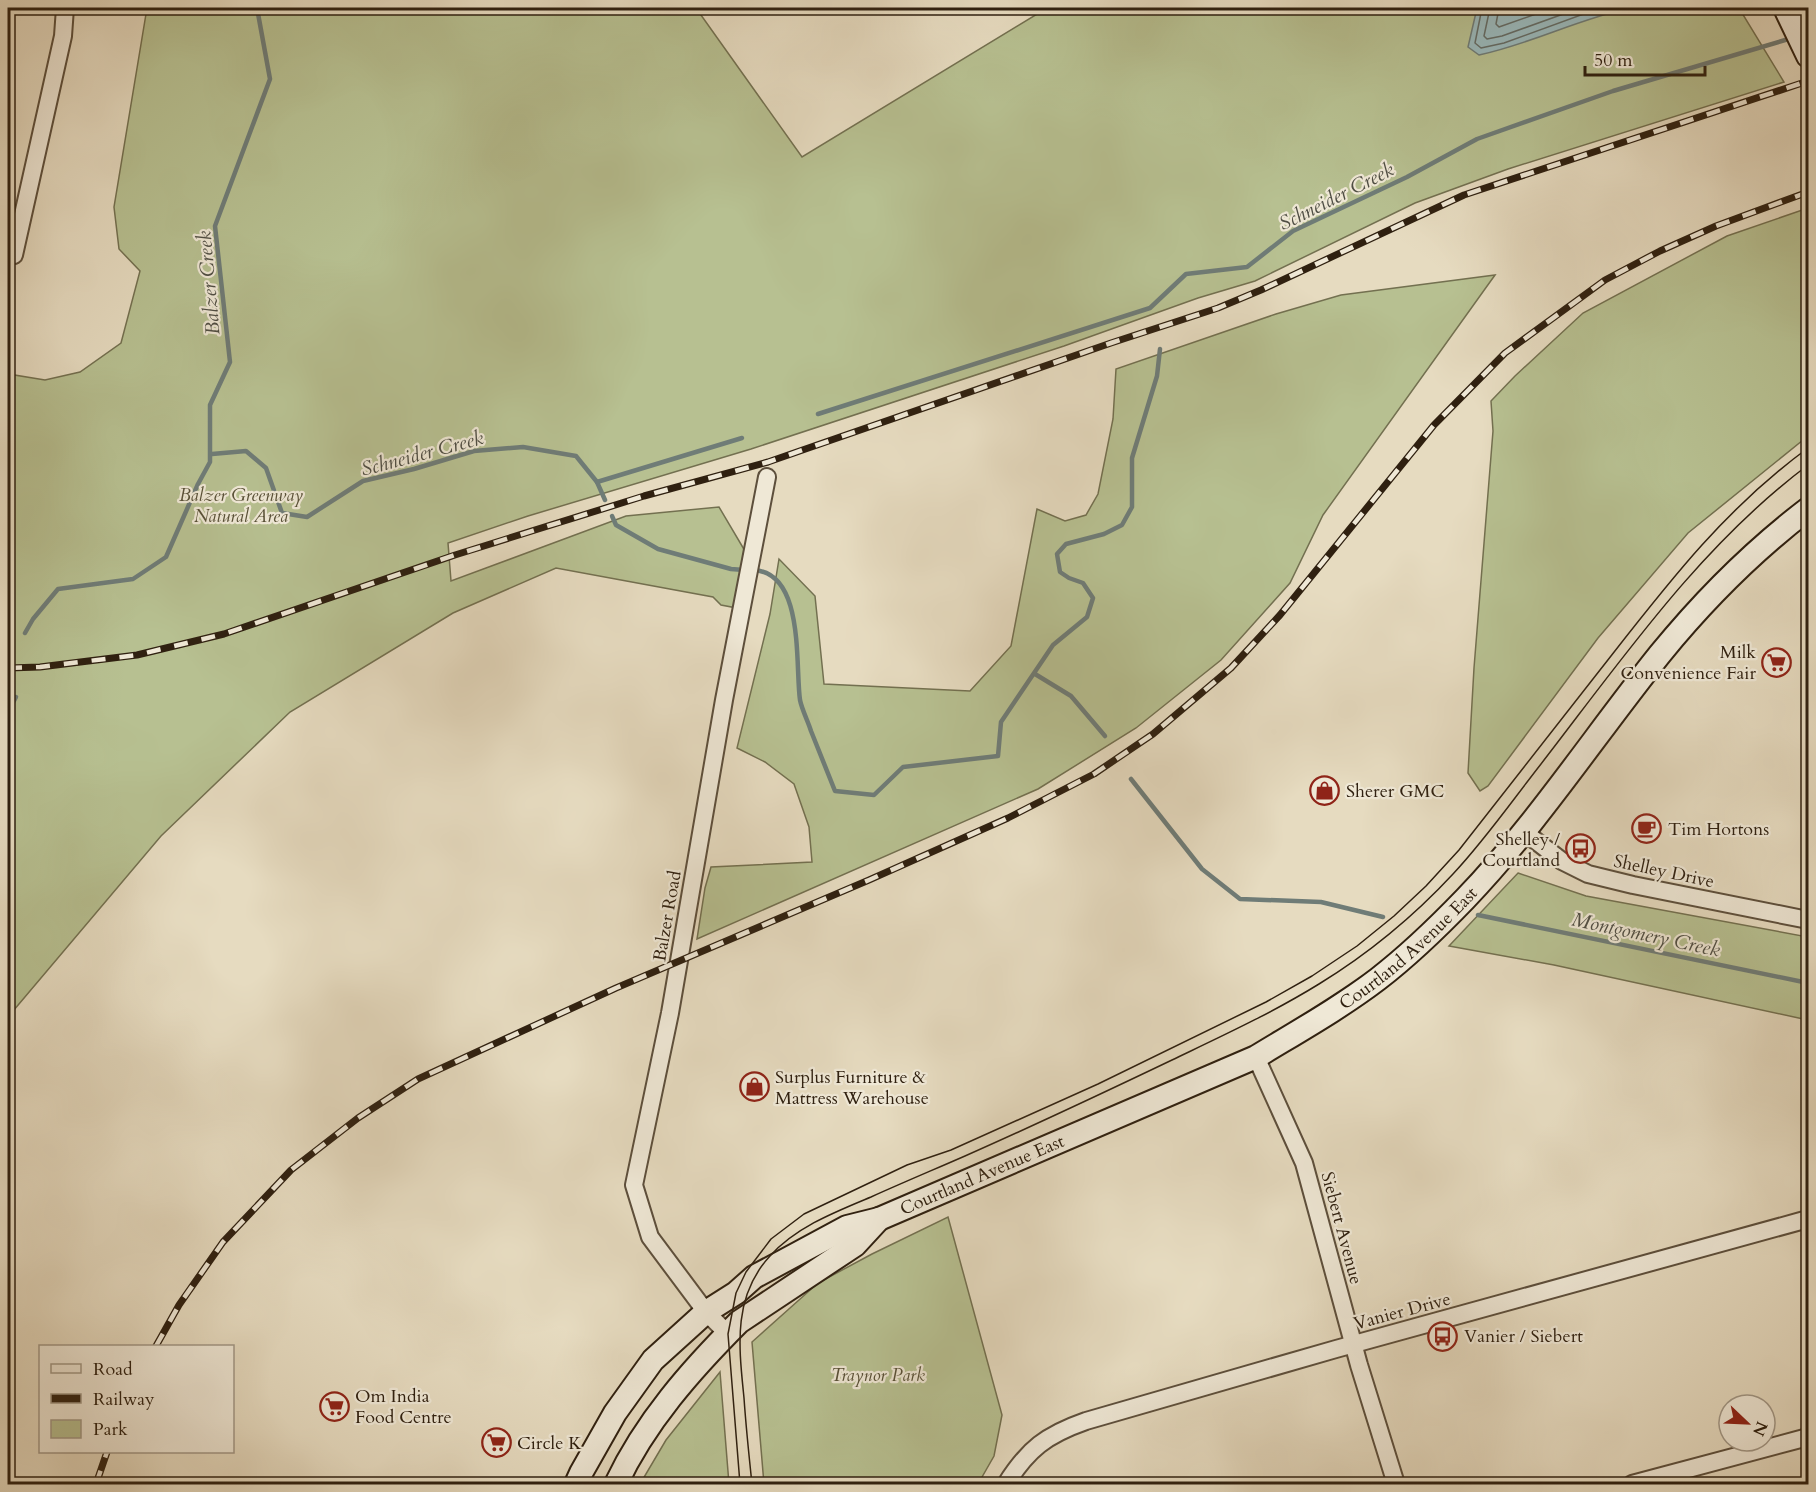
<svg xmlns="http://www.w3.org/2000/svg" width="1816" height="1492" viewBox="0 0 1816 1492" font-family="Cardo,serif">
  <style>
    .green { fill: #b7c091; stroke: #737050; stroke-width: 1.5 }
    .water { fill: #9ab9bc; stroke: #6f7c77; stroke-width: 1.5 }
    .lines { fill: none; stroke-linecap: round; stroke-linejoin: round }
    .shore { stroke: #646c66; stroke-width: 1.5 }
    .stream { stroke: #6f7c77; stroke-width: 4.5 }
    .street-casing { stroke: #5d4f3c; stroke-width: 20 }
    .secondary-casing { stroke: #2f2010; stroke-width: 26 }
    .street { stroke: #efe8d6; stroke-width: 16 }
    .secondary { stroke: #efe8d6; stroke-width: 22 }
    .tram { stroke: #2f2010; stroke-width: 1.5 }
    .rail-casing { stroke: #2f2010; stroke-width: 7 }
    .rail { stroke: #efe8d6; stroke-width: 4.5; stroke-dasharray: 14; stroke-linecap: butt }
    .labels { text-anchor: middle; stroke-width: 4.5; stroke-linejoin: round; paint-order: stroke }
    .park-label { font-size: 18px; font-style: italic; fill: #585037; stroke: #efe8d6 }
    .poi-label { font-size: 18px; fill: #2f2010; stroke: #efe8d6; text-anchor: start }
    .street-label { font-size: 18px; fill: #2f2010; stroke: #efe8d6 }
    .water-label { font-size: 20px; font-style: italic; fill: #4f4e44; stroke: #efe8d6 }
  </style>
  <rect width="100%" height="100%" fill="#e6dbc0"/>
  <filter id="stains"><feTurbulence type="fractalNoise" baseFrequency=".00333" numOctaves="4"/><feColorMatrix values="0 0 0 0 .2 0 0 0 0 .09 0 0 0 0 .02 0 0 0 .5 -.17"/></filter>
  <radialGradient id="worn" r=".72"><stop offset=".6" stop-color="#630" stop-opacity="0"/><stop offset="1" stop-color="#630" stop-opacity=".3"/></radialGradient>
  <!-- green -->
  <g class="green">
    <path d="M147,8h549l106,149 245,-149h692l45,74 -276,87 -93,34 -160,78 -57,17 -134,48 -313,103 -223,67 -80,27 3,38 175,-65 93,-9 26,44 -8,57 -16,-3 -8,-8 -157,-29 -103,45 -163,99 -129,124 -153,181v-643l37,6 35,-8 41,-29 19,-72 -21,-22 -5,-42z"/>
    <path d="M1808,208v228l-120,97 -90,105 -110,148 -8,5 -12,-18 6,-105 19,-237 -2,-30 24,-25 68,-63 144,-77z"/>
    <path d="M1495,275l-172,240 -33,68 -69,77 -85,68 -98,61 -341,150 8,-51 6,-21 101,-5 -3,-35 -15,-43 -29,-22 -28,-14 33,-134 9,-55 36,37 9,88 146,7 41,-45 26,-137 28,12 21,-6 12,-21 15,-75 3,-50 160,-55 65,-19z"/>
    <path d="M1518,873l68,23 222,41v83l-254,-55 -105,-19z"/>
    <path d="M948,1217l54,198 -8,41 -16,28h-214l-12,-142 66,-59 54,-29z"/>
    <path d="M720,1372l9,112h-89l26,-44z"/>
  </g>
  <!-- water -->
  <path class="water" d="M1477,8h153c-52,11 -99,36 -151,47l-11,-8z"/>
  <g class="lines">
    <!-- shore -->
    <g class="shore">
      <path d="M1482,8l-7,35 6,5 23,-5 96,-35"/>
      <path d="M1490,8l-6,28 3,3 15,-3 78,-28"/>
      <path d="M1499,8l-3,16 3,3 54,-19"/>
    </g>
    <!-- stream -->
    <g class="stream">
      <path d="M818,414l332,-106 36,-34 61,-7 46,-36 114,-54 70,-38 136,-48 179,-53"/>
      <path d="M212,454l34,-3 20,17 16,45 25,4 56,-36 51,-12 60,-18 49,-4 53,9 21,26 8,18"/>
      <path d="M597,482l145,-44"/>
      <path d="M612,516l4,9 42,24 73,20 13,1"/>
      <path d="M753,570c52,2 42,95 47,130 2,10 8,21 11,31 8,20 16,40 24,60l39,4 29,-28 95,-11 3,-34 52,-77 34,-28 6,-19 -10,-15 -14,-5 -9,-6 -3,-18 9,-10 38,-10 18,-9 10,-18v-49l25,-82 3,-27"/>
      <path d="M25,633l8,-14 25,-30 75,-10 33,-22 32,-73 12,-22v-57l20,-43 -15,-136 55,-147 -13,-71"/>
      <path d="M1035,674l36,22 34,40"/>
      <path d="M8,712l8,-15"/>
      <path d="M1131,779l71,90 38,30 81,3 62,15"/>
      <path d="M1478,915l330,68"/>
    </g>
    <defs>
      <g id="street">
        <path d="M14,255l49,-219 2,-28"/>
        <path d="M1523,831l39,30 26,13 45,11 175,35"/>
        <path d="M1256,1057l48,106 55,202 37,119"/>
        <path d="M728,1334l-22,-22 -56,-75 -16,-52 36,-172 54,-313 43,-223"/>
        <path d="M1006,1484c22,-35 40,-49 80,-63l250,-72 472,-130"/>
        <path d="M1632,1484l176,-47"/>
      </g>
      <g id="secondary">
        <path d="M1785,8l23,48"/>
        <path id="s1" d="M576,1484l5,-11 34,-60 38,-53 53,-48 30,-19 18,-16 93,-50 32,-8 377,-162c41,-25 84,-49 122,-78 31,-24 60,-52 87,-80 72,-75 130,-164 195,-245 44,-54 93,-103 148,-145"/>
        <path d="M616,1484c29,-62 75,-114 123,-162l116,-77 24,-26"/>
      </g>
    </defs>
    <!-- street casing -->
    <use href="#street" class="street-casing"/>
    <!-- secondary casing -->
    <use href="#secondary" class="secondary-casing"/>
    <!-- street -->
    <use href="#street" class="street"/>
    <!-- secondary -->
    <use href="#secondary" class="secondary"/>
    <!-- tram -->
    <g class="tram">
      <path d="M740,1484l-12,-150 8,-41 10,-21 25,-33 33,-25 103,-49 44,-15 147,-66 168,-82 46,-26 45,-30 37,-30 32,-30 33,-36c47,-60 94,-120 141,-180 65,-83 122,-159 208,-222"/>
      <path d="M752,1484c-3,-28 -6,-57 -8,-86 -5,-50 -12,-101 26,-142 26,-29 65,-44 101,-59 31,-14 62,-27 94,-41 70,-31 138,-63 207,-96 50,-24 100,-47 147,-76 49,-30 94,-67 134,-110 32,-34 59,-73 88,-110 82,-106 159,-218 267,-299"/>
    </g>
    <defs>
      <g id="rail">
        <path d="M8,668l32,-1 97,-12 87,-21 231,-79 189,-59 124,-34 343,-119 107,-35 43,-18 203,-95 344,-114"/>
        <path d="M156,1346l23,-41 44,-63 68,-72 67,-52 60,-39 198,-91 253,-108 139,-62 86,-44 59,-40 78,-66 49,-53 154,-190 71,-72 100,-73 55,-29 56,-25 92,-34"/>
        <path d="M96,1484l11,-32"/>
      </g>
    </defs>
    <!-- rail casing -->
    <use href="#rail" class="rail-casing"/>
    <!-- rail -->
    <use href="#rail" class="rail"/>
  </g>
  <!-- icons -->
  <defs>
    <symbol id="supermarket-ring" viewBox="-11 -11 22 22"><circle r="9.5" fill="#efe8d6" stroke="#8f2418" stroke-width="1.5"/><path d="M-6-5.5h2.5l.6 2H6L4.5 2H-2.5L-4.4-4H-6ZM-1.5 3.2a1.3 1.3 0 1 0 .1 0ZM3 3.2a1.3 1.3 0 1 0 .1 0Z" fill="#8f2418"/></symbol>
    <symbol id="shop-ring" viewBox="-11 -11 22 22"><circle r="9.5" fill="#efe8d6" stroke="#8f2418" stroke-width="1.5"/><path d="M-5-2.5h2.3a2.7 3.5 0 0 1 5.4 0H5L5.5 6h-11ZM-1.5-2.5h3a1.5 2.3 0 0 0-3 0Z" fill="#8f2418"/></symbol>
    <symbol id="cafe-ring" viewBox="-11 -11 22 22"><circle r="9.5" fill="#efe8d6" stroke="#8f2418" stroke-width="1.5"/><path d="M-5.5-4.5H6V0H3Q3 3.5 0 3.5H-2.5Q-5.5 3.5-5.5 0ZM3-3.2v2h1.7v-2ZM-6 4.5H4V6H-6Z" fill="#8f2418"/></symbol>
    <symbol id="bus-ring" viewBox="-11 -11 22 22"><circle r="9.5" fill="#efe8d6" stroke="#8f2418" stroke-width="1.5"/><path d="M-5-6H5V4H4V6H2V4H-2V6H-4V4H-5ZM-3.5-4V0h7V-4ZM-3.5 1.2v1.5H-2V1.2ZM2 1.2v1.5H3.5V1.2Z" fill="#8f2418"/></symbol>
  </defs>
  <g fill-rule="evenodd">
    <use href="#supermarket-ring" x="1760" y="646" width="33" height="33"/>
    <use href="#shop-ring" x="1308" y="774" width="33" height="33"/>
    <use href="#cafe-ring" x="1630" y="812" width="33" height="33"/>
    <use href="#bus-ring" x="1564" y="832" width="33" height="33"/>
    <use href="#shop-ring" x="738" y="1070" width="33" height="33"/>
    <use href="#bus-ring" x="1426" y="1320" width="33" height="33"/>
    <use href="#supermarket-ring" x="318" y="1390" width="33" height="33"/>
    <use href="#supermarket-ring" x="480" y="1426" width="33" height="33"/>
  </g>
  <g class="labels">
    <!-- park labels -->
    <g class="park-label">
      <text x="241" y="501">Balzer Greenway<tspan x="241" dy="21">Natural Area</tspan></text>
      <text x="878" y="1381">Traynor Park</text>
    </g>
    <!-- poi labels -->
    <g class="poi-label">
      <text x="1756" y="658" text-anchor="end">Milk<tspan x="1756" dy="21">Convenience Fair</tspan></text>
      <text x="1346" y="797">Sherer GMC</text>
      <text x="1668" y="835">Tim Hortons</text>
      <text x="1560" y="845" text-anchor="end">Shelley /<tspan x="1560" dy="21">Courtland</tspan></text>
      <text x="775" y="1083">Surplus Furniture &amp;<tspan x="775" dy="21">Mattress Warehouse</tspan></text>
      <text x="1464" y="1342">Vanier / Siebert</text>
      <text x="355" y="1402">Om India<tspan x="355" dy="21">Food Centre</tspan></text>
      <text x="517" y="1449">Circle K</text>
    </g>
    <!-- street labels -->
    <g class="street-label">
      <text transform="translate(1664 871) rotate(12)" y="6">Shelley Drive</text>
      <text transform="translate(667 916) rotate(-80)" y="6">Balzer Road</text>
      <text dy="6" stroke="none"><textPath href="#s1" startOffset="1014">Courtland Avenue East</textPath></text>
      <text dy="6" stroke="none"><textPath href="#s1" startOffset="528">Courtland Avenue East</textPath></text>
      <text transform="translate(1342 1228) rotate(75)" y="6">Siebert Avenue</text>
      <text transform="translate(1402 1311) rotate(-15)" y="6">Vanier Drive</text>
    </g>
    <!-- water labels -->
    <g class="water-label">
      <text transform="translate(1336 196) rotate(-27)" y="7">Schneider Creek</text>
      <text transform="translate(208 283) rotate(-95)" y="7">Balzer Creek</text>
      <text transform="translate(422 453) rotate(-15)" y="7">Schneider Creek</text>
      <text transform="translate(1646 934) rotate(12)" y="7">Montgomery Creek</text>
    </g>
  </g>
  <!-- margin -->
  <rect width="1816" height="1492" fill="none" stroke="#e6dbc0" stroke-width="30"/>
  <rect x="9" y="9" width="1798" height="1474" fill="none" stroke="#2f2010" stroke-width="3"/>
  <rect x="15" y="15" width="1786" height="1462" fill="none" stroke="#2f2010" stroke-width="1.5"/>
  <!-- legend -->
  <rect x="39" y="1345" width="195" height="108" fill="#efe8d6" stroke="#a29887" stroke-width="1.5"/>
  <rect x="51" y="1364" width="30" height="9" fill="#efe8d6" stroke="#a29887" stroke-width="1.5"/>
  <text x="93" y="1375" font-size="18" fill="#2f2010">Road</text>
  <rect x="51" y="1394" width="30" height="9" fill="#2f2010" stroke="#a29887" stroke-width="1.5"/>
  <text x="93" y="1405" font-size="18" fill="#2f2010">Railway</text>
  <rect x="51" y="1420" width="30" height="18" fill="#b7c091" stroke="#a29887" stroke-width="1.5"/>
  <text x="93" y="1435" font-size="18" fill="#2f2010">Park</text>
  <!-- north arrow -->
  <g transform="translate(1747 1423) rotate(113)"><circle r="28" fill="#efe8d6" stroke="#a29887" stroke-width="1.5"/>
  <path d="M0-4.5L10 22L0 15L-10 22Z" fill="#8f2418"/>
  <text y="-9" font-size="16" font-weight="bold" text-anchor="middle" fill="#2f2010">N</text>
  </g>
  <!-- scale -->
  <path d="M1585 66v9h120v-9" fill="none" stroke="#2f2010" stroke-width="3"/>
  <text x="1594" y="66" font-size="18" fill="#2f2010" stroke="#efe8d6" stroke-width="4.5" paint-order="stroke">50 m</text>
  <rect width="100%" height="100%" filter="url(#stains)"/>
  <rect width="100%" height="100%" fill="url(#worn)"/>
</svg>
